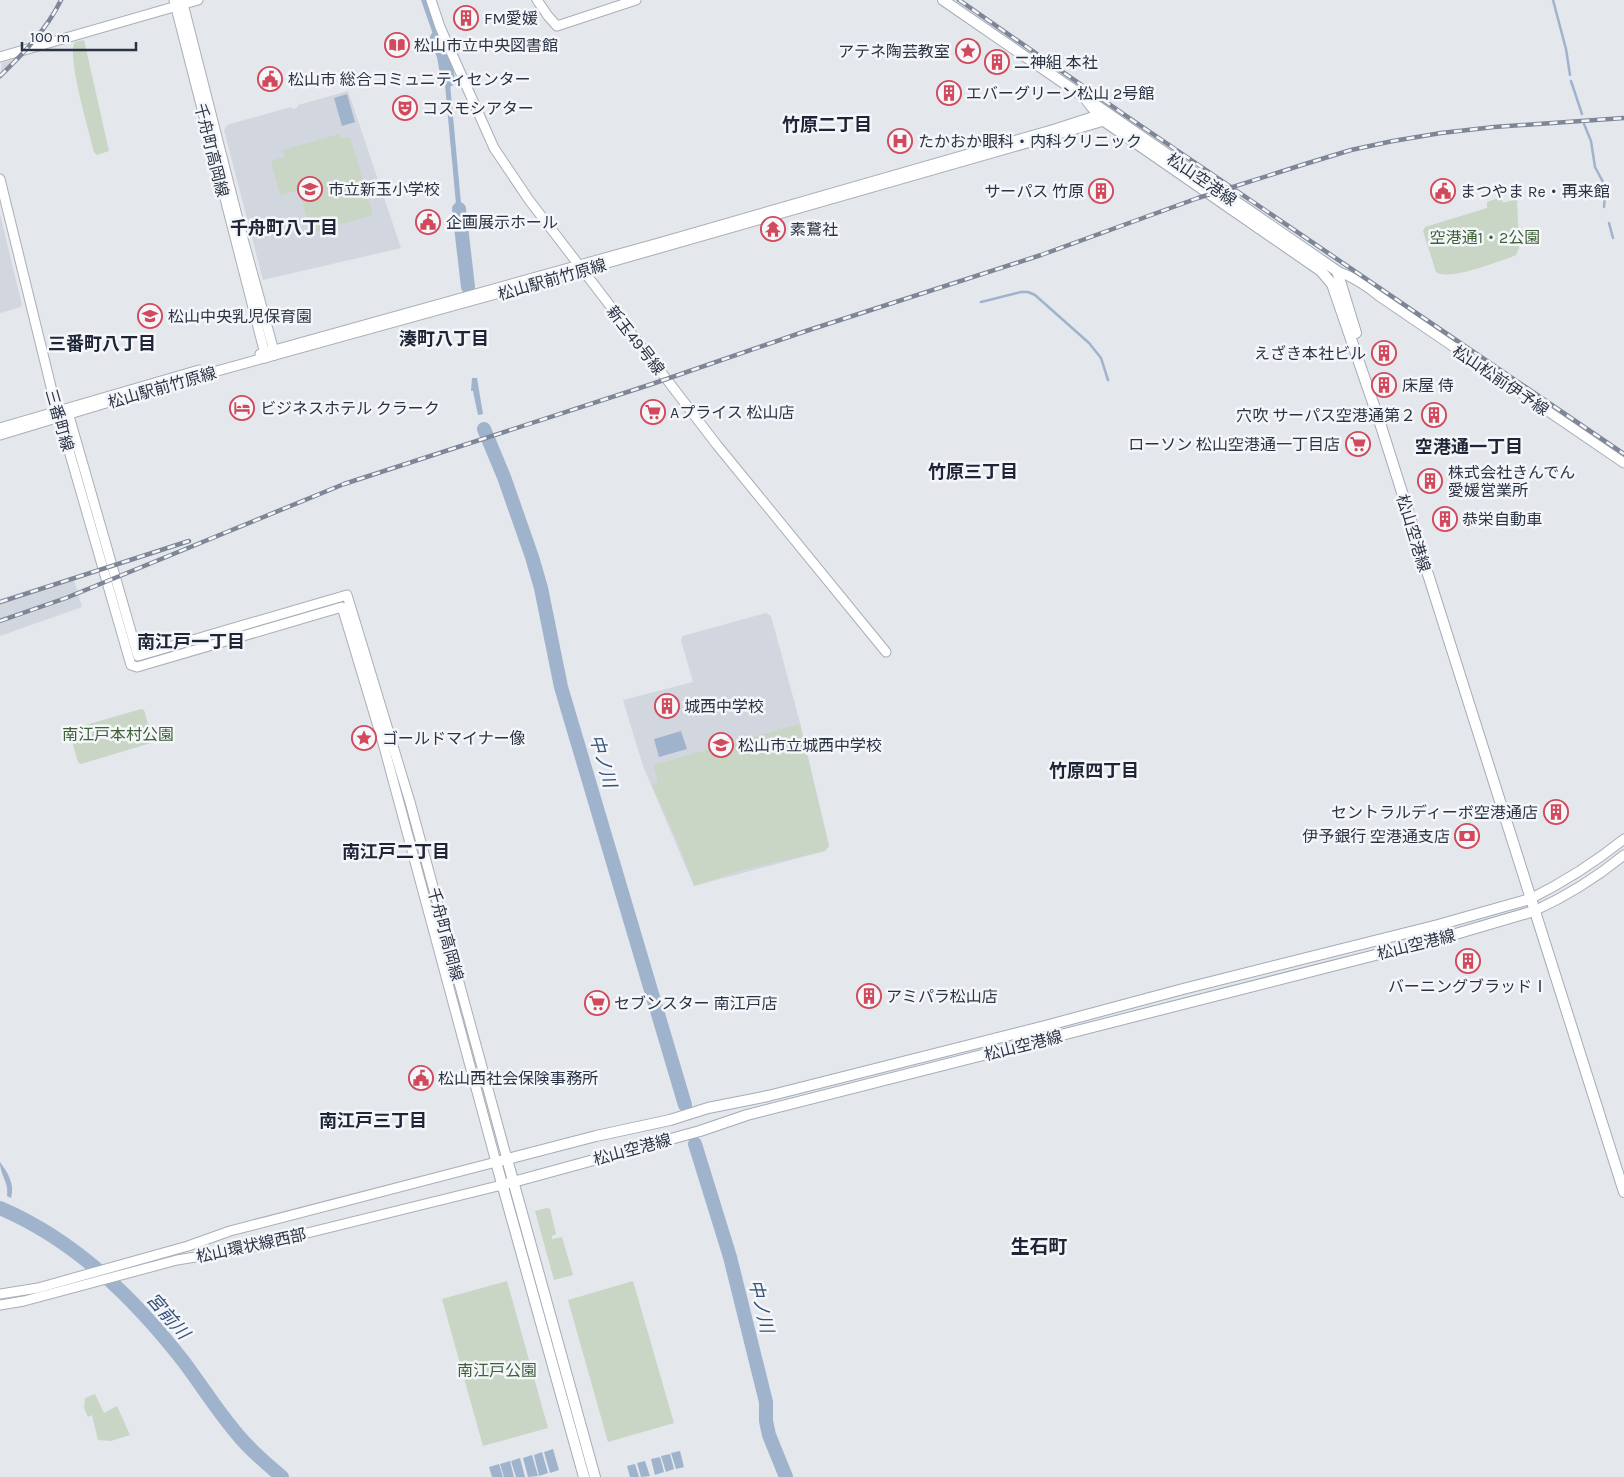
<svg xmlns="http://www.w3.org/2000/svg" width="1624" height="1477" viewBox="0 0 1624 1477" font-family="Karla,'Noto Sans JP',sans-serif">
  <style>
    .built { fill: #d2d6de }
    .green { fill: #c9d6c5 }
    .water { fill: #9fb4cc }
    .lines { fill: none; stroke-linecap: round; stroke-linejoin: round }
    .stream { stroke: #9fb4cc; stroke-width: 2.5 }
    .river { stroke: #9fb4cc; stroke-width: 14 }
    .secondary-casing { stroke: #a9aeb7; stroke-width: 11 }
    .primary-casing { stroke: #a3abb8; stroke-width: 12 }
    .secondary { stroke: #fff; stroke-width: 9 }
    .primary { stroke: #fff; stroke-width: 10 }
    .rail-casing { stroke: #7d8696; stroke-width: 4.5 }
    .rail { stroke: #f4f6f9; stroke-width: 2.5; stroke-dasharray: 8; stroke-linecap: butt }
    .labels { text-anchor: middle; stroke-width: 5; stroke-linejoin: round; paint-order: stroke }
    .poi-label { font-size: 16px; fill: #2b3445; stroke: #f4f6f9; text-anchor: start }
    .street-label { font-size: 16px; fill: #2b3445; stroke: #f4f6f9 }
    .park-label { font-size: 16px; fill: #3f6138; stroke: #f4f6f9 }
    .neighbourhood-label { font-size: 18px; font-weight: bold; fill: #1d2536; stroke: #f4f6f9 }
    .water-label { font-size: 18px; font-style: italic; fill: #34527a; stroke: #f4f6f9 }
    .quarter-label { font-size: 19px; font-weight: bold; fill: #1d2536; stroke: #f4f6f9 }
  </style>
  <rect width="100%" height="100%" fill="#e4e7ec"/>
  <!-- built -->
  <g class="built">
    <path d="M22,57l-16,17 -6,5 2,-16z"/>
    <path d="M348,91l53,157 -138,32 -39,-150 3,-5 64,-18 1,2 5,-1 1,-3z"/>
    <path d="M0,214l22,91 -1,2 -21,6z"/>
    <path d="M73,576l9,31 -82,29v-37z"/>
    <path d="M766,613l5,3 28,103 30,127 -4,5 -131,35 -51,-120 -20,-66 70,-18 -12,-42 2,-4z"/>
  </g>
  <!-- green -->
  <g class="green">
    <path d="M84,40l25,111 -12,4 -3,-3c-4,-18 -28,-97 -19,-110z"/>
    <path d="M340,134l1,5 9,-2 23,78 -62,18 -12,-43 -19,5 -9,-34 14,-4 -2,-7z"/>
    <path d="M1501,197l2,6 14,-4 2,49 -3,7 -7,3c-15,5 -61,23 -73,14l-13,-41 2,-4 62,-19v-6z"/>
    <path d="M141,709l3,1 9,31 -2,2 -70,21 -3,-2 -9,-30 3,-3z"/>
    <path d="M800,724l29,122 -4,5 -80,18 -51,17 -16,-43 -26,-58 6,-2 -5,-18z"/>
    <path d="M367,734h3l3,13 -15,-11z"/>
    <path d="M418,856l24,81 -1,2z"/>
    <path d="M457,992l43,156 -2,-1 -42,-152z"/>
    <path d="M547,1208l3,1 6,25 -4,2v3l10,-2 11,38 -19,5 -19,-69z"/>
    <path d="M507,1281l41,147 -65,18 -41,-147z"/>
    <path d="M633,1281l41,142 -66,19 -40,-142z"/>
    <path d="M95,1394l9,19 13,-7 13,29 -19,6 -13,-1 -6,-25 -4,2 -4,-9 1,-10z"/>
  </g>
  <!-- water -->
  <g class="water">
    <path d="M421,0h6l19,55 -5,2z"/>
    <path d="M448,62l15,163 -5,1 -15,-163z"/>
    <path d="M347,94l8,28 -13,4 -8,-28z"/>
    <path d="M464,238l7,48 -5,1 -6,-48z"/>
    <path d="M472,378h5l6,36 -5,1 -5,-24h-2z"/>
    <path d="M681,731l6,18 -28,8 -5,-18z"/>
    <path d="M0,1162c8,11 15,22 11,36l-4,-2c2,-15 -7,-20 -7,-34z"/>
    <path d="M553,1449l6,21 -9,3 -6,-21z"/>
    <path d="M680,1451l4,16 -8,2 -5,-16z"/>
    <path d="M542,1452l6,21 -9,3 -5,-21z"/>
    <path d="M670,1454l4,15 -8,3 -5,-16z"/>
    <path d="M532,1455l6,21 -10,1 -5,-19z"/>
    <path d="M660,1457l4,15 -9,3 -4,-16z"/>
    <path d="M520,1458l5,19h-9l-5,-16z"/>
    <path d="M510,1461l4,16h-10l-4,-13z"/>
    <path d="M645,1461l5,15 -9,1 -4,-14z"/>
    <path d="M499,1464l4,13h-11l-3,-10z"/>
    <path d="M635,1464l4,13h-9l-3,-11z"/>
  </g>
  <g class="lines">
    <!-- stream -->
    <g class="stream">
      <path d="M1553,0l13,49 4,26"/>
      <path d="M1571,81l11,33"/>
      <path d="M1584,124l7,17 4,26 8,15"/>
      <path d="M1604,207l1,-15"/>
      <path d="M1609,223l4,15"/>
      <path d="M981,302l40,-10h7l7,3 54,48 12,15 7,22"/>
    </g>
    <!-- river -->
    <g class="river">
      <path d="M437,38l7,18 4,24"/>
      <path d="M459,209l9,78"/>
      <path d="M484,429l20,48 28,80 9,31 20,99 124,418"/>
      <path d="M695,1144l35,113 36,145v19l3,14 17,42"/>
      <path d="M0,1208c75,32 134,90 184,154 18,24 34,50 54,73 13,16 29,29 44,42"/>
    </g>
    <defs>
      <g id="secondary">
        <path d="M174,0l92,358"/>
        <path d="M182,0l60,235 33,120"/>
        <path d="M431,0l9,27 54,121 35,52 188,245 169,207"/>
        <path d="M537,0l11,16 9,10 79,-26"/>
        <path d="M0,57l198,-57"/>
        <path d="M0,179l54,220 77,266 6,2 205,-60 41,136 113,419 -266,69 -42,15 -150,42 -38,6"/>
        <path d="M1337,271c16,6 29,14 42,25l245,167"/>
        <path d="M260,354l402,-112 393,-113 43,-14"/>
        <path d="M67,409l71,247 209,-61 63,207 97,357"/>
        <path d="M0,428l199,-58"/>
        <path d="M0,435l159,-48 424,-117 521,-149"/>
        <path d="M1530,899c36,-18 63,-35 94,-60"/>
        <path d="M1534,911c33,-15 62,-33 90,-56"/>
        <path d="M0,1305l24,-4 153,-41 61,-10 264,-65"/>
      </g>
      <g id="primary">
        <path d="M943,0l394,271 19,62"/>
        <path d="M1085,98l6,8 13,15 217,150 11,13 48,139 244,769"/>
        <path d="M507,1159l88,318"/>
        <path d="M502,1185l198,-54 47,-16 695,-177 92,-27"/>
        <path d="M584,1477l-88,-315 100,-26 74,-16 38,-12 60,-12 281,-71 134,-36 255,-64 92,-26"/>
      </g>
    </defs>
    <!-- secondary casing -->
    <use href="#secondary" class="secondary-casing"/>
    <!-- primary casing -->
    <use href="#primary" class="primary-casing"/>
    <!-- secondary -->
    <use href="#secondary" class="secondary"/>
    <!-- primary -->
    <use href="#primary" class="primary"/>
    <defs>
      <g id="rail">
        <path d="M959,0l163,113 502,341"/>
        <path d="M0,76c23,-22 47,-47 61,-76"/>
        <path d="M0,602l189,-61"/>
        <path d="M0,621l66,-23 278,-114 308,-100 154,-53 235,-76 157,-57 107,-34 46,-14 42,-9 48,-8 53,-6 130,-9"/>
      </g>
    </defs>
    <!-- rail casing -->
    <use href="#rail" class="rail-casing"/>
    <!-- rail -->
    <use href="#rail" class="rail"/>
  </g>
  <!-- icons -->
  <defs>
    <symbol id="building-ring" viewBox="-11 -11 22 22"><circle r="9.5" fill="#f4f6f9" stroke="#d1495b" stroke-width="1.5"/><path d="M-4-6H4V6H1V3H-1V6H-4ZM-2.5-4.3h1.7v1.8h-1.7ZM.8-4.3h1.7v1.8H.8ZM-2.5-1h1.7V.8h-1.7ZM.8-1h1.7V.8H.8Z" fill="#d1495b"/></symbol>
    <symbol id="library-ring" viewBox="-11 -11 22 22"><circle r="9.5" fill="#f4f6f9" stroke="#d1495b" stroke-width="1.5"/><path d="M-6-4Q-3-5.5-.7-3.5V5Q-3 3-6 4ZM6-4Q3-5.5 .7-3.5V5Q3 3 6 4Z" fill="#d1495b"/></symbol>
    <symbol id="sight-ring" viewBox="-11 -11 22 22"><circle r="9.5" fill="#f4f6f9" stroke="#d1495b" stroke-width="1.5"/><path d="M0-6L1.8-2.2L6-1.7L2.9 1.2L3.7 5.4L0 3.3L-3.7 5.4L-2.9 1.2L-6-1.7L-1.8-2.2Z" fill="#d1495b"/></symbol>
    <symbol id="civic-ring" viewBox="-11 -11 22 22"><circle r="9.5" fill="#f4f6f9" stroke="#d1495b" stroke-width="1.5"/><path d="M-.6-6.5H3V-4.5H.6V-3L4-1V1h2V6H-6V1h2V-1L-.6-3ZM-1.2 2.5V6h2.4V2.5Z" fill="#d1495b"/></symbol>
    <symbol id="theatre-ring" viewBox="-11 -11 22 22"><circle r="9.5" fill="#f4f6f9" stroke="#d1495b" stroke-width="1.5"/><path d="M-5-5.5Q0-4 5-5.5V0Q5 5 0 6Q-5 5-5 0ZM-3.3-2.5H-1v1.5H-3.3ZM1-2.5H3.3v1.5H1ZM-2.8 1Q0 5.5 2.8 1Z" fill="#d1495b"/></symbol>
    <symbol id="hospital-ring" viewBox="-11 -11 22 22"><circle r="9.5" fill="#f4f6f9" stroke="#d1495b" stroke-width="1.5"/><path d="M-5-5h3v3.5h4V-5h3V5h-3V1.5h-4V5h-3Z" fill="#d1495b"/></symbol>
    <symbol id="school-ring" viewBox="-11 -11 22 22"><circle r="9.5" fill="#f4f6f9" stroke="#d1495b" stroke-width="1.5"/><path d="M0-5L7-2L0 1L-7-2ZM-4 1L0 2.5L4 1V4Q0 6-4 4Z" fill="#d1495b"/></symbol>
    <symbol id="temple-ring" viewBox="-11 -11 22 22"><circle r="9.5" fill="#f4f6f9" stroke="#d1495b" stroke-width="1.5"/><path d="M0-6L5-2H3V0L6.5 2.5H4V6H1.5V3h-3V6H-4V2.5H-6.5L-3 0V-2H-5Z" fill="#d1495b"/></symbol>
    <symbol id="hotel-ring" viewBox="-11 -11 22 22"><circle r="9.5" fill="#f4f6f9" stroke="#d1495b" stroke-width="1.5"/><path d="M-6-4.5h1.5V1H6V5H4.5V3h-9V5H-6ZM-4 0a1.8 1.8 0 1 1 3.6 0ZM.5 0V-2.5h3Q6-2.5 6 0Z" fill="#d1495b"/></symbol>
    <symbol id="supermarket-ring" viewBox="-11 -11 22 22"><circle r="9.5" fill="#f4f6f9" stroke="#d1495b" stroke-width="1.5"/><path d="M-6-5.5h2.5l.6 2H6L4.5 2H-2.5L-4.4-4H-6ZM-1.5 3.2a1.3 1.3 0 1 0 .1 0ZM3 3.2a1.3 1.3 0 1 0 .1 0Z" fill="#d1495b"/></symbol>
    <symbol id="bank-ring" viewBox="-11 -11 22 22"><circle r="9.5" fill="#f4f6f9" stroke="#d1495b" stroke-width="1.5"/><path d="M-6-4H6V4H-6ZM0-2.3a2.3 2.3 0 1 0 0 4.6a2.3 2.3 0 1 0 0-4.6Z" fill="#d1495b"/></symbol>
  </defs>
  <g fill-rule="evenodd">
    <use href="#building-ring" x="452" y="4" width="28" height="28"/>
    <use href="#library-ring" x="383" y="31" width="28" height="28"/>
    <use href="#sight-ring" x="954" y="37" width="28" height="28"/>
    <use href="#building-ring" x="983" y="48" width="28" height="28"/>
    <use href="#civic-ring" x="256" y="65" width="28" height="28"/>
    <use href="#building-ring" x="935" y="79" width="28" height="28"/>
    <use href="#theatre-ring" x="391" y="94" width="28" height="28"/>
    <use href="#hospital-ring" x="886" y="127" width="28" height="28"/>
    <use href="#school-ring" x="296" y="175" width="28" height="28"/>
    <use href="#building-ring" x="1087" y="177" width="28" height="28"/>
    <use href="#civic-ring" x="1429" y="177" width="28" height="28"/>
    <use href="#civic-ring" x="414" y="208" width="28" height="28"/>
    <use href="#temple-ring" x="759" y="215" width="28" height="28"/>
    <use href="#school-ring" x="136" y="302" width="28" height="28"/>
    <use href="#building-ring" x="1370" y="339" width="28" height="28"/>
    <use href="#building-ring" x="1370" y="371" width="28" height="28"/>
    <use href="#hotel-ring" x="228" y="394" width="28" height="28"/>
    <use href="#supermarket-ring" x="639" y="398" width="28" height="28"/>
    <use href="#building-ring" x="1420" y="401" width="28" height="28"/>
    <use href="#supermarket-ring" x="1344" y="430" width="28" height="28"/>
    <use href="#building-ring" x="1416" y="467" width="28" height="28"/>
    <use href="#building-ring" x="1431" y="505" width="28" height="28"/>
    <use href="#building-ring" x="653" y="692" width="28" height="28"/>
    <use href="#sight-ring" x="350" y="724" width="28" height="28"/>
    <use href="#school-ring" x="707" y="731" width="28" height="28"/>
    <use href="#building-ring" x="1542" y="798" width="28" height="28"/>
    <use href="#bank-ring" x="1453" y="822" width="28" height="28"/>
    <use href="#building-ring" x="1454" y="947" width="28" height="28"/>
    <use href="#building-ring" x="855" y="982" width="28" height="28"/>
    <use href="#supermarket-ring" x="583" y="989" width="28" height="28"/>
    <use href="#civic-ring" x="407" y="1064" width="28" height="28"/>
  </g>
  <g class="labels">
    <!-- poi labels -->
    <g class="poi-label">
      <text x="484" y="24">FM愛媛</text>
      <text x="414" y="51">松山市立中央図書館</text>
      <text x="950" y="57" text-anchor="end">アテネ陶芸教室</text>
      <text x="1014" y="68">二神組 本社</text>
      <text x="288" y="85">松山市 総合コミュニティセンター</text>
      <text x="966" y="99">エバーグリーン松山 2号館</text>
      <text x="422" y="114">コスモシアター</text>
      <text x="918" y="147">たかおか眼科・内科クリニック</text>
      <text x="328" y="195">市立新玉小学校</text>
      <text x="1084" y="197" text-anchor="end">サーパス 竹原</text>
      <text x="1460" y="197">まつやま Re・再来館</text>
      <text x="446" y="228">企画展示ホール</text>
      <text x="790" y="235">素鵞社</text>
      <text x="168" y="322">松山中央乳児保育園</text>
      <text x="1366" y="359" text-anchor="end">えざき本社ビル</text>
      <text x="1402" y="391">床屋 侍</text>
      <text x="260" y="414">ビジネスホテル クラーク</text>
      <text x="670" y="418">Aプライス 松山店</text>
      <text x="1416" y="421" text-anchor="end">穴吹 サーパス空港通第２</text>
      <text x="1340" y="450" text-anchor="end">ローソン 松山空港通一丁目店</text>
      <text x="1448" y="478">株式会社きんでん<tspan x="1448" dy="18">愛媛営業所</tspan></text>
      <text x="1462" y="525">恭栄自動車</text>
      <text x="684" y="712">城西中学校</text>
      <text x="382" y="744">ゴールドマイナー像</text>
      <text x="738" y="751">松山市立城西中学校</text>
      <text x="1538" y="818" text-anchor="end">セントラルディーボ空港通店</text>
      <text x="1450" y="842" text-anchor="end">伊予銀行 空港通支店</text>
      <text x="1468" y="992" text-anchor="middle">バーニングブラッドⅠ</text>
      <text x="886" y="1002">アミパラ松山店</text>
      <text x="614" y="1009">セブンスター 南江戸店</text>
      <text x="438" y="1084">松山西社会保険事務所</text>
    </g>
    <!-- street labels -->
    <g class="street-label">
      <text transform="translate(212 150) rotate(76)" y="6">千舟町高岡線</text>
      <text transform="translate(1202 179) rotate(34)" y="6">松山空港線</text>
      <text transform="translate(552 279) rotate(-16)" y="6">松山駅前竹原線</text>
      <text transform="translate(636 340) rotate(52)" y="6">新玉49号線</text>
      <text transform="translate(1501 380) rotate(34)" y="6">松山松前伊予線</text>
      <text transform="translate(162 387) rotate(-16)" y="6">松山駅前竹原線</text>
      <text transform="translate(60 420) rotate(74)" y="6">三番町線</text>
      <text transform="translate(1414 533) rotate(73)" y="6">松山空港線</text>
      <text transform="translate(446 934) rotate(75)" y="6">千舟町高岡線</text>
      <text transform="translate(1416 944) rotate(-14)" y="6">松山空港線</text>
      <text transform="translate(1023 1045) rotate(-14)" y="6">松山空港線</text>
      <text transform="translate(632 1149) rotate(-15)" y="6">松山空港線</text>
      <text transform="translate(251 1245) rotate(-12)" y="6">松山環状線西部</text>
    </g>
    <!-- park labels -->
    <g class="park-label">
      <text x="1485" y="243">空港通1・2公園</text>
      <text x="118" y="740">南江戸本村公園</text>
      <text x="497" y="1376">南江戸公園</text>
    </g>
    <!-- neighbourhood labels -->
    <g class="neighbourhood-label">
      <text x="827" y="131">竹原二丁目</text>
      <text x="284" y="234">千舟町八丁目</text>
      <text x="444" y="345">湊町八丁目</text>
      <text x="102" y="350">三番町八丁目</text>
      <text x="1469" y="453">空港通一丁目</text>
      <text x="973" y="478">竹原三丁目</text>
      <text x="191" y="648">南江戸一丁目</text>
      <text x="1094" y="777">竹原四丁目</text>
      <text x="396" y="858">南江戸二丁目</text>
      <text x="373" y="1127">南江戸三丁目</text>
    </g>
    <!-- water labels -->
    <g class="water-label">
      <text transform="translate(603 761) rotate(74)" y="6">中ノ川</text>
      <text transform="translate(761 1306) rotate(76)" y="6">中ノ川</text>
      <text transform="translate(168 1316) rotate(49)" y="6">宮前川</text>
    </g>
    <!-- quarter labels -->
    <g class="quarter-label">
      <text x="1039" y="1253">生石町</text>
    </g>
  </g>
  <!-- scale -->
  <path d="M22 42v8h114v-8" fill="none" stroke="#2b3445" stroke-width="2.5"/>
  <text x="30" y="42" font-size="15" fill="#2b3445" stroke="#f4f6f9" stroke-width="4" paint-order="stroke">100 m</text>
</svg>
